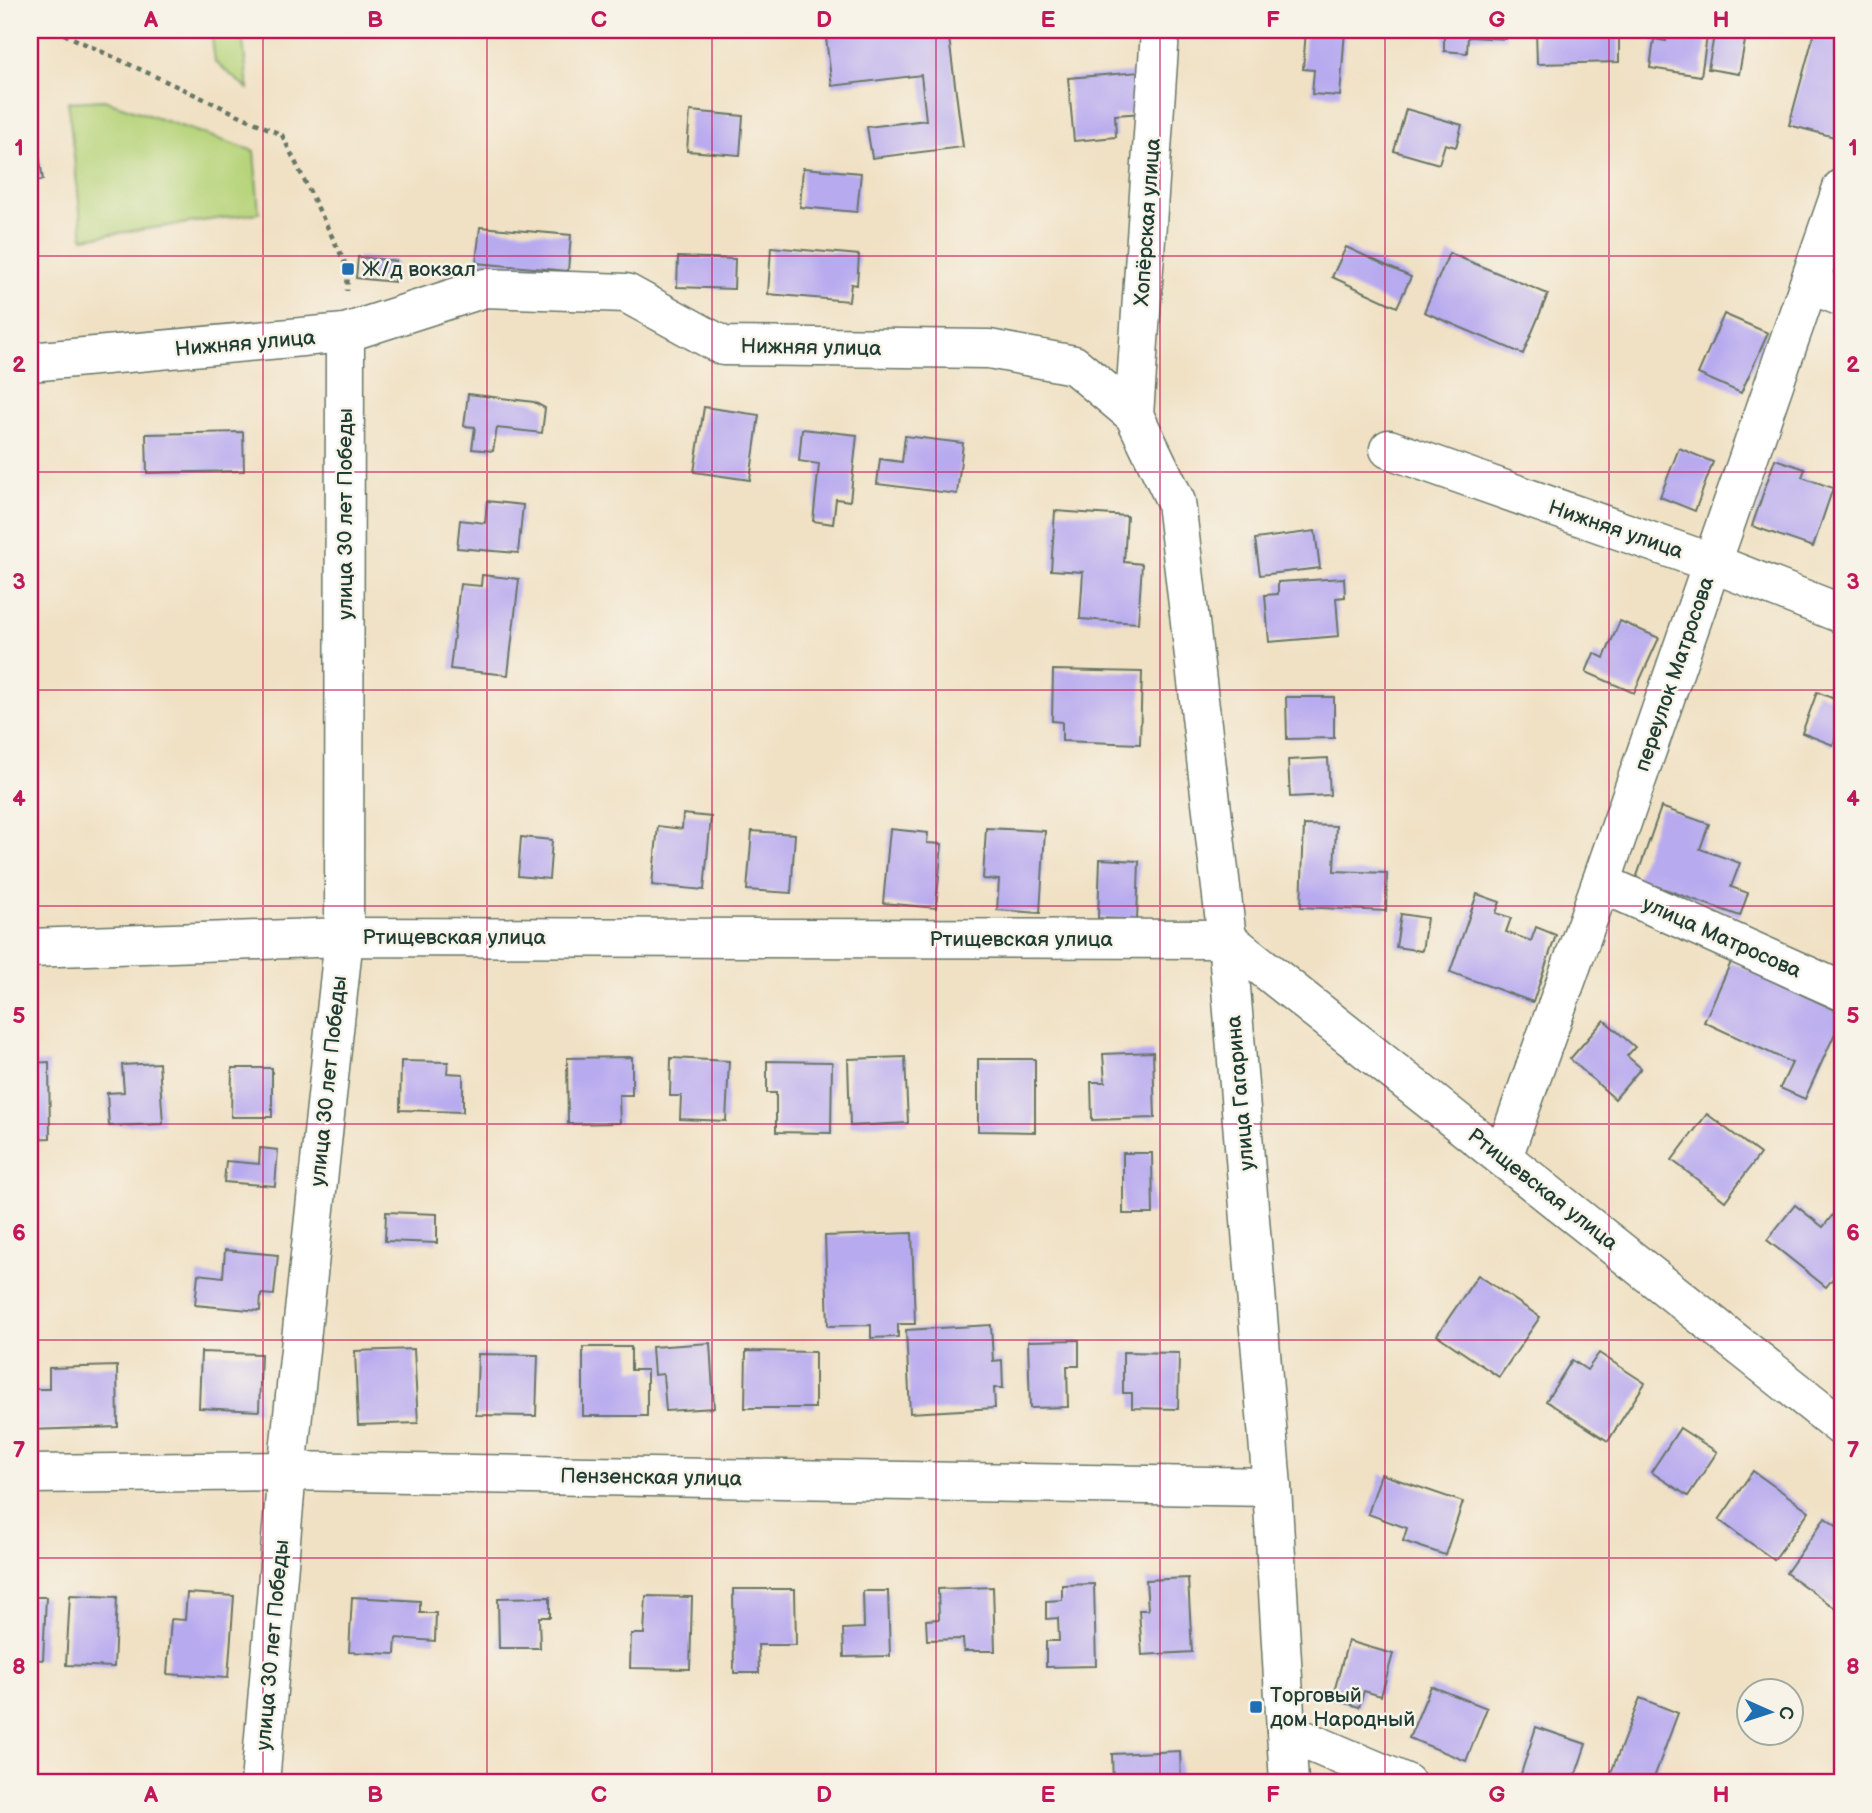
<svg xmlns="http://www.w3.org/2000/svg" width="1872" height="1813" viewBox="0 0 1872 1813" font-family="'Balsamiq Sans',sans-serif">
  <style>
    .green { fill: #b7d47b; stroke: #6b8858; stroke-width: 2 }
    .building { fill: #b8aaef }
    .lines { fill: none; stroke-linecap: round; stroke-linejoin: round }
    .minor-casing { stroke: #687666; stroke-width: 41 }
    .tertiary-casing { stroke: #687666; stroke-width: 41 }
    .path { stroke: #687666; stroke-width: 4.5; stroke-dasharray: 5 5; stroke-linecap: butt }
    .minor { stroke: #fff; stroke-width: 38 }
    .tertiary { stroke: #fff; stroke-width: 38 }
    .grid { fill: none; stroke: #c2185b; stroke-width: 2; stroke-opacity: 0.55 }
    .poi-dot { fill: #1f6fb2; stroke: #f7f3e8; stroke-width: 2.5 }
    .labels { text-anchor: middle; stroke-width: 5; stroke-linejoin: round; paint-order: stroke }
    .street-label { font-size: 21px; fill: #1f3d34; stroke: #f7f3e8 }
    .poi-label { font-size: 21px; fill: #1f3d34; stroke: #f7f3e8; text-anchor: start }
    .neatline { fill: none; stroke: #c2185b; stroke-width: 2.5 }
    .grid-label { font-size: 23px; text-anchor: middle; font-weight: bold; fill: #c2185b }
  </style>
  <rect width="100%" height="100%" fill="#f7f3e8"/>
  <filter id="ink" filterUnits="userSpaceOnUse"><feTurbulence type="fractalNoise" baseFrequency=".0143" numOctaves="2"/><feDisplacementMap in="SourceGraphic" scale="14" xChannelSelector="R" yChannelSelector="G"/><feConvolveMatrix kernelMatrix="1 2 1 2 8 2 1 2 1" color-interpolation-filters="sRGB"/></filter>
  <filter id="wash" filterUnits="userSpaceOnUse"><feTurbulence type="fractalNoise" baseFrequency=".00686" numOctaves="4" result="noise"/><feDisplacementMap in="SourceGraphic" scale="28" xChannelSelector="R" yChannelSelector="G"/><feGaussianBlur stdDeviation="1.57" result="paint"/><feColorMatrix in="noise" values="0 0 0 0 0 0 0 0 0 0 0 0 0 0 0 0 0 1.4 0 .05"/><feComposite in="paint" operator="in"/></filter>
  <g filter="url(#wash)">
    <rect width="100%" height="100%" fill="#f0e1c4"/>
    <!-- green -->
    <g class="green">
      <path d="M211,30h31l6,59 -33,-27z"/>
      <path d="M104,100l150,51 5,62 -176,25 -15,-136z"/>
    </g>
    <g id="blocks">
      <!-- building -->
      <g class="building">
        <path d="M825,30h123l15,117 -91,11 -5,-31 59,-7 -5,-45 -89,11z"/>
        <path d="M1306,30h39l-5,66 -28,-2 2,-24 -11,-1z"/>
        <path d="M1422,30h84v9l-38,-2 -1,16 -23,-2v-17l-22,-1z"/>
        <path d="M1536,30h83v32l-82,2z"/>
        <path d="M1668,30h40l-7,46 -51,-8 4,-29 12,2z"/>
        <path d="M1715,30h32l-8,44 -31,-5z"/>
        <path d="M1815,30h27v109l-53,-14z"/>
        <path d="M1139,72l4,41 -28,2 1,22 -42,4 -6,-63z"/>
        <path d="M30,98l13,82 -13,2z"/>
        <path d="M1406,109l56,16 -6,22 -11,-3 -6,20 -45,-13z"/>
        <path d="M690,111l53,5 -3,39 -53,-4z"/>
        <path d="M803,168l58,5 -4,39 -57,-5z"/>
        <path d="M480,227l91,8 -3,36 -92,-8z"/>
        <path d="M771,247l88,8 -2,30 -6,-1 -2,17 -81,-7z"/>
        <path d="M1346,247l65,30 -14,30 -65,-30z"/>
        <path d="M1449,253l99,41 -25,60 -99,-42z"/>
        <path d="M358,257l38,4 -2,21 -38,-4z"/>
        <path d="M678,257l57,2 -1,30 -57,-2z"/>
        <path d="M1724,314l44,19 -27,60 -43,-19z"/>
        <path d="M468,394l66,8 11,6 -3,25 -45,-5 -4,23 -21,-2 3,-22 -11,-1z"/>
        <path d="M704,407l55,8 -9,65 -56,-8z"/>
        <path d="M802,429l55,6 -7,66 -14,-2 -3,25 -20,-3 6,-57 -20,-3z"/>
        <path d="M243,432l1,39 -97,2 -1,-39z"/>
        <path d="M905,436l58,7 -6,51 -80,-10 3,-25 22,3z"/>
        <path d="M1679,448l34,14 -18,49 -35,-14z"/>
        <path d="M1775,459l30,10 -3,8 31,11 -20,59 -61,-21z"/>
        <path d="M487,501l36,4 -5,48 -61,-5 3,-28 25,3z"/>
        <path d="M1055,511l72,5 -3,46 18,2 -4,59 -58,-4 3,-47 -32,-2z"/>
        <path d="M1315,531l5,37 -60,7 -5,-36z"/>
        <path d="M482,575l37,4 -11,96 -58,-6 10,-85 21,2z"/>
        <path d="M1344,578l1,19 -9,1 3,38 -70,6 -4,-47 13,-1v-12z"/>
        <path d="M1620,621l39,17 -25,55 -48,-21 8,-19 10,5z"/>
        <path d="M1053,670l89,2 -2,72 -78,-3v-19l-10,-1z"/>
        <path d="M1817,692l25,10v19l-9,24 -31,-12z"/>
        <path d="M1286,697h48v41l-47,1z"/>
        <path d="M1328,758l2,37 -40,2 -2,-37z"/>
        <path d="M1661,807l48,17 -9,25 40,14 -9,24 17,6 -8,23 -104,-37z"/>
        <path d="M683,814l28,3 -7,73 -52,-5 6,-59 24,3z"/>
        <path d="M1304,825l32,1 -2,45 53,2 -1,38 -85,-4z"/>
        <path d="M986,828l59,3 -5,82 -43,-3 2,-30 -16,-1z"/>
        <path d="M890,829l38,4 -1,10 15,1 -6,64 -53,-5z"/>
        <path d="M752,831l43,3 -4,59 -44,-3z"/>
        <path d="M521,837l31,3 -3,39 -31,-3z"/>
        <path d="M1100,859l39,2 -2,59 -39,-2z"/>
        <path d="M1477,894l23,8 -4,11 15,5 -5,14 25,9 5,-14 20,8 -23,67 -83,-30z"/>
        <path d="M1401,914l26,4 -5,33 -26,-4z"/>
        <path d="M1731,962l111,51v5l-37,81 -25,-11 12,-25 -88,-41z"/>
        <path d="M1604,1020l31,27 -8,9 14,12 -26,31 -45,-40z"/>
        <path d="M1153,1052l2,66 -63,2 -1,-38h14l-2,-28z"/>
        <path d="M632,1057v38h-13l1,28 -52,1 -1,-66z"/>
        <path d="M905,1057l3,66 -58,3 -2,-67z"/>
        <path d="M671,1058l58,3 -3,60 -46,-2 1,-23h-11z"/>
        <path d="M978,1059h57v73l-57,-1z"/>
        <path d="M401,1061l47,1 -1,11 16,1v38l-63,-2z"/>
        <path d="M767,1061l65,1 -1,71 -55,-1v-39h-9z"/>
        <path d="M49,1062l1,76 -20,1v-76z"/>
        <path d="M159,1063l4,61 -54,2 -2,-33 17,-1 -2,-27z"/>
        <path d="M232,1068h40v49h-41z"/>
        <path d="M1707,1114l53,40 -35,47 -53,-41z"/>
        <path d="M260,1148l18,2 -3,36 -51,-4 2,-21 33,3z"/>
        <path d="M1123,1153h29l1,61h-30z"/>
        <path d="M1842,1203v64l-16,20 -59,-47 28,-35 28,22z"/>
        <path d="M386,1212l51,2v29l-52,-2z"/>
        <path d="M912,1233l3,91h-17v13l-27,1v-13l-43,1 -3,-90z"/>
        <path d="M225,1250l53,5 -4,40 -13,-1 -1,17 -65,-6 3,-31 25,3z"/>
        <path d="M1478,1275l62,42 -41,60 -62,-42z"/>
        <path d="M991,1325l2,36 9,-1 1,28h-9l1,20 -85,5 -4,-83z"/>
        <path d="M1079,1340v26h-12l1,41 -38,1 -2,-67z"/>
        <path d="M710,1343l4,65 -48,3 -3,-37 -9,1 -2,-28z"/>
        <path d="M583,1347h48v23h16v46h-64z"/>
        <path d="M414,1349l4,74 -60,2 -3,-74z"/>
        <path d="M746,1351l69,1v56h-70z"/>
        <path d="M201,1352l60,2 -2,57 -60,-3z"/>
        <path d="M1123,1352l56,1 -1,56 -46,-1v-15h-9z"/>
        <path d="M1599,1353l46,30 -37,58 -62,-40 26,-41 15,10z"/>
        <path d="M478,1354l60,1 -2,61 -60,-1z"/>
        <path d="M117,1366l1,61 -88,3v-41h19v-21z"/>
        <path d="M1680,1428l37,24 -29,44 -37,-24z"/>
        <path d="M1753,1471l56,40 -35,49 -55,-40z"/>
        <path d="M1381,1474l82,28 -18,53 -42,-14 4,-13 -39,-14z"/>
        <path d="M1825,1518l17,12v83l-56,-40z"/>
        <path d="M1188,1578l4,74 -50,3 -3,-45h9l-2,-30z"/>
        <path d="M1094,1584l2,82 -50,1v-26h13l-1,-23 -12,1v-18l16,-1v-15z"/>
        <path d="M993,1587l2,64h-31l-1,-12 -36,1 -1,-20 13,-1 -1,-30z"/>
        <path d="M733,1589h62l1,56h-38l1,28h-25z"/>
        <path d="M863,1591h25l2,65 -46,1 -1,-28 21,-1z"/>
        <path d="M187,1593l47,3 -6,82 -61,-4 4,-55 14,1z"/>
        <path d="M70,1595l47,2 -3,70 -48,-2z"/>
        <path d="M646,1596l46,1 -2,72 -60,-1 1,-34h13z"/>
        <path d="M30,1597h16l-3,63 -13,-1z"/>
        <path d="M352,1597l68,4v12h16l-1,28 -39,-3 -1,16 -46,-2z"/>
        <path d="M550,1597v20h-11l1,31h-41l-1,-50z"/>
        <path d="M1348,1641l45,13 -12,42 -17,-5 -5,16 -27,-8z"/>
        <path d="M1431,1686l56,22 -21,53 -57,-23z"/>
        <path d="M1640,1698l38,15 -26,70h-45z"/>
        <path d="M1536,1727l50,17 -13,39h-45l-9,-3z"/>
        <path d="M1180,1751l1,32h-68l-1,-29z"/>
      </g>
    </g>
  </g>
  <g filter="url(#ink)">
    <use href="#blocks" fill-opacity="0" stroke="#687666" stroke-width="2"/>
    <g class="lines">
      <defs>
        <g id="minor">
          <path d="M1809,284l33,13"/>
          <path d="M1134,415l26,-383 2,-2"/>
          <path d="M1389,449l323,114 130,51"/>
          <path d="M1601,883l241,108"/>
          <path d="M30,948l314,-11 883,2 615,488"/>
          <path d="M1503,1157l98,-274 241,-695"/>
          <path d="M30,1474l257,-3 985,16"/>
          <path d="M1286,1732l120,51"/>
          <path d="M260,1783l27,-312 57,-534 1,-604"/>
        </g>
        <path id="tertiary" d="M30,362l315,-29 140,-45 141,5 97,53 266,3 85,16 60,50 42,87 51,437 45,548 17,296"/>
      </defs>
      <!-- minor casing -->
      <use href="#minor" class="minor-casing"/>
      <!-- tertiary casing -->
      <use href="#tertiary" class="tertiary-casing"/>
      <!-- path -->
      <path class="path" d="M55,30l227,105 66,134 -1,22"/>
      <!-- minor -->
      <use href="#minor" class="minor"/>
      <!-- tertiary -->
      <use href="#tertiary" class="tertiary"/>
    </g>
  </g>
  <!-- grid -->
  <path class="grid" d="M263,30v1753M487,30v1753M712,30v1753M936,30v1753M1160,30v1753M1385,30v1753M1609,30v1753M30,256h1812M30,472h1812M30,690h1812M30,906h1812M30,1124h1812M30,1340h1812M30,1558h1812"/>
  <!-- markers -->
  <g class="poi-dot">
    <rect x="341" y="262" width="14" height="14" rx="3.5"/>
    <rect x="1249" y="1700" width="14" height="14" rx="3.5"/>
  </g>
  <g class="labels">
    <!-- street labels -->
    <g class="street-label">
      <text transform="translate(1147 222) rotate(-86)" y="7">Хопёрская улица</text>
      <text transform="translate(245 343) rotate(-5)" y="7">Нижняя улица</text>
      <text transform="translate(811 347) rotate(1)" y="7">Нижняя улица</text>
      <text transform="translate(345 514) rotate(-90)" y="7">улица 30 лет Победы</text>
      <text transform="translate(1616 529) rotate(19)" y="7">Нижняя улица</text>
      <text transform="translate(1674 674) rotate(-71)" y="7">переулок Матросова</text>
      <text x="454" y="944">Ртищевская улица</text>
      <text transform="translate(1722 937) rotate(24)" y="7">улица Матросова</text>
      <text x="1021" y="946">Ртищевская улица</text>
      <text transform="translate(328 1081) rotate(-84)" y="7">улица 30 лет Победы</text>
      <text transform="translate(1240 1093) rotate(-95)" y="7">улица Гагарина</text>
      <text transform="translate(1543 1189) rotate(38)" y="7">Ртищевская улица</text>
      <text transform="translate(651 1477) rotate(1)" y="7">Пензенская улица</text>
      <text transform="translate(272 1645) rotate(-85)" y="7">улица 30 лет Победы</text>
    </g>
    <!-- poi labels -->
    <g class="poi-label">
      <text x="362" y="276">Ж/д вокзал</text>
      <text x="1270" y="1702">Торговый<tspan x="1270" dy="24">дом Народный</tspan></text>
    </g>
  </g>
  <!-- margin -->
  <rect width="1872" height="1813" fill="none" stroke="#f7f3e8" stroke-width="77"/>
  <!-- north arrow -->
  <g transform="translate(1770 1712) rotate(93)"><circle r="33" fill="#f7f3e8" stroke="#a1aaa0" stroke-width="2"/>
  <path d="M0-5L12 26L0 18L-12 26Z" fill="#1f6fb2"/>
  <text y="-10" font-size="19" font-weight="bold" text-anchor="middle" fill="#1f3d34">С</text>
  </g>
  <rect x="38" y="38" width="1796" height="1736" class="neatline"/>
  <g class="grid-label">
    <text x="151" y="27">A</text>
    <text x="375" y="27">B</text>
    <text x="599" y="27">C</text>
    <text x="824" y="27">D</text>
    <text x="1048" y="27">E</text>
    <text x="1273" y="27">F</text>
    <text x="1497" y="27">G</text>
    <text x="1721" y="27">H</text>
    <text x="19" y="155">1</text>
    <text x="1853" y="155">1</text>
    <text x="19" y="372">2</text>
    <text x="1853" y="372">2</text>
    <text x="19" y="589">3</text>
    <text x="1853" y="589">3</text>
    <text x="19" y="806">4</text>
    <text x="1853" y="806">4</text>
    <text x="19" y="1023">5</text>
    <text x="1853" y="1023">5</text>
    <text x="19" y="1240">6</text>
    <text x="1853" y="1240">6</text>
    <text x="19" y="1457">7</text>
    <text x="1853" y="1457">7</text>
    <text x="19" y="1674">8</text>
    <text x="1853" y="1674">8</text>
    <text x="151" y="1802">A</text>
    <text x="375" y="1802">B</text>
    <text x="599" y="1802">C</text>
    <text x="824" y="1802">D</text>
    <text x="1048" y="1802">E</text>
    <text x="1273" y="1802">F</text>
    <text x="1497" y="1802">G</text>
    <text x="1721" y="1802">H</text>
  </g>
</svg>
